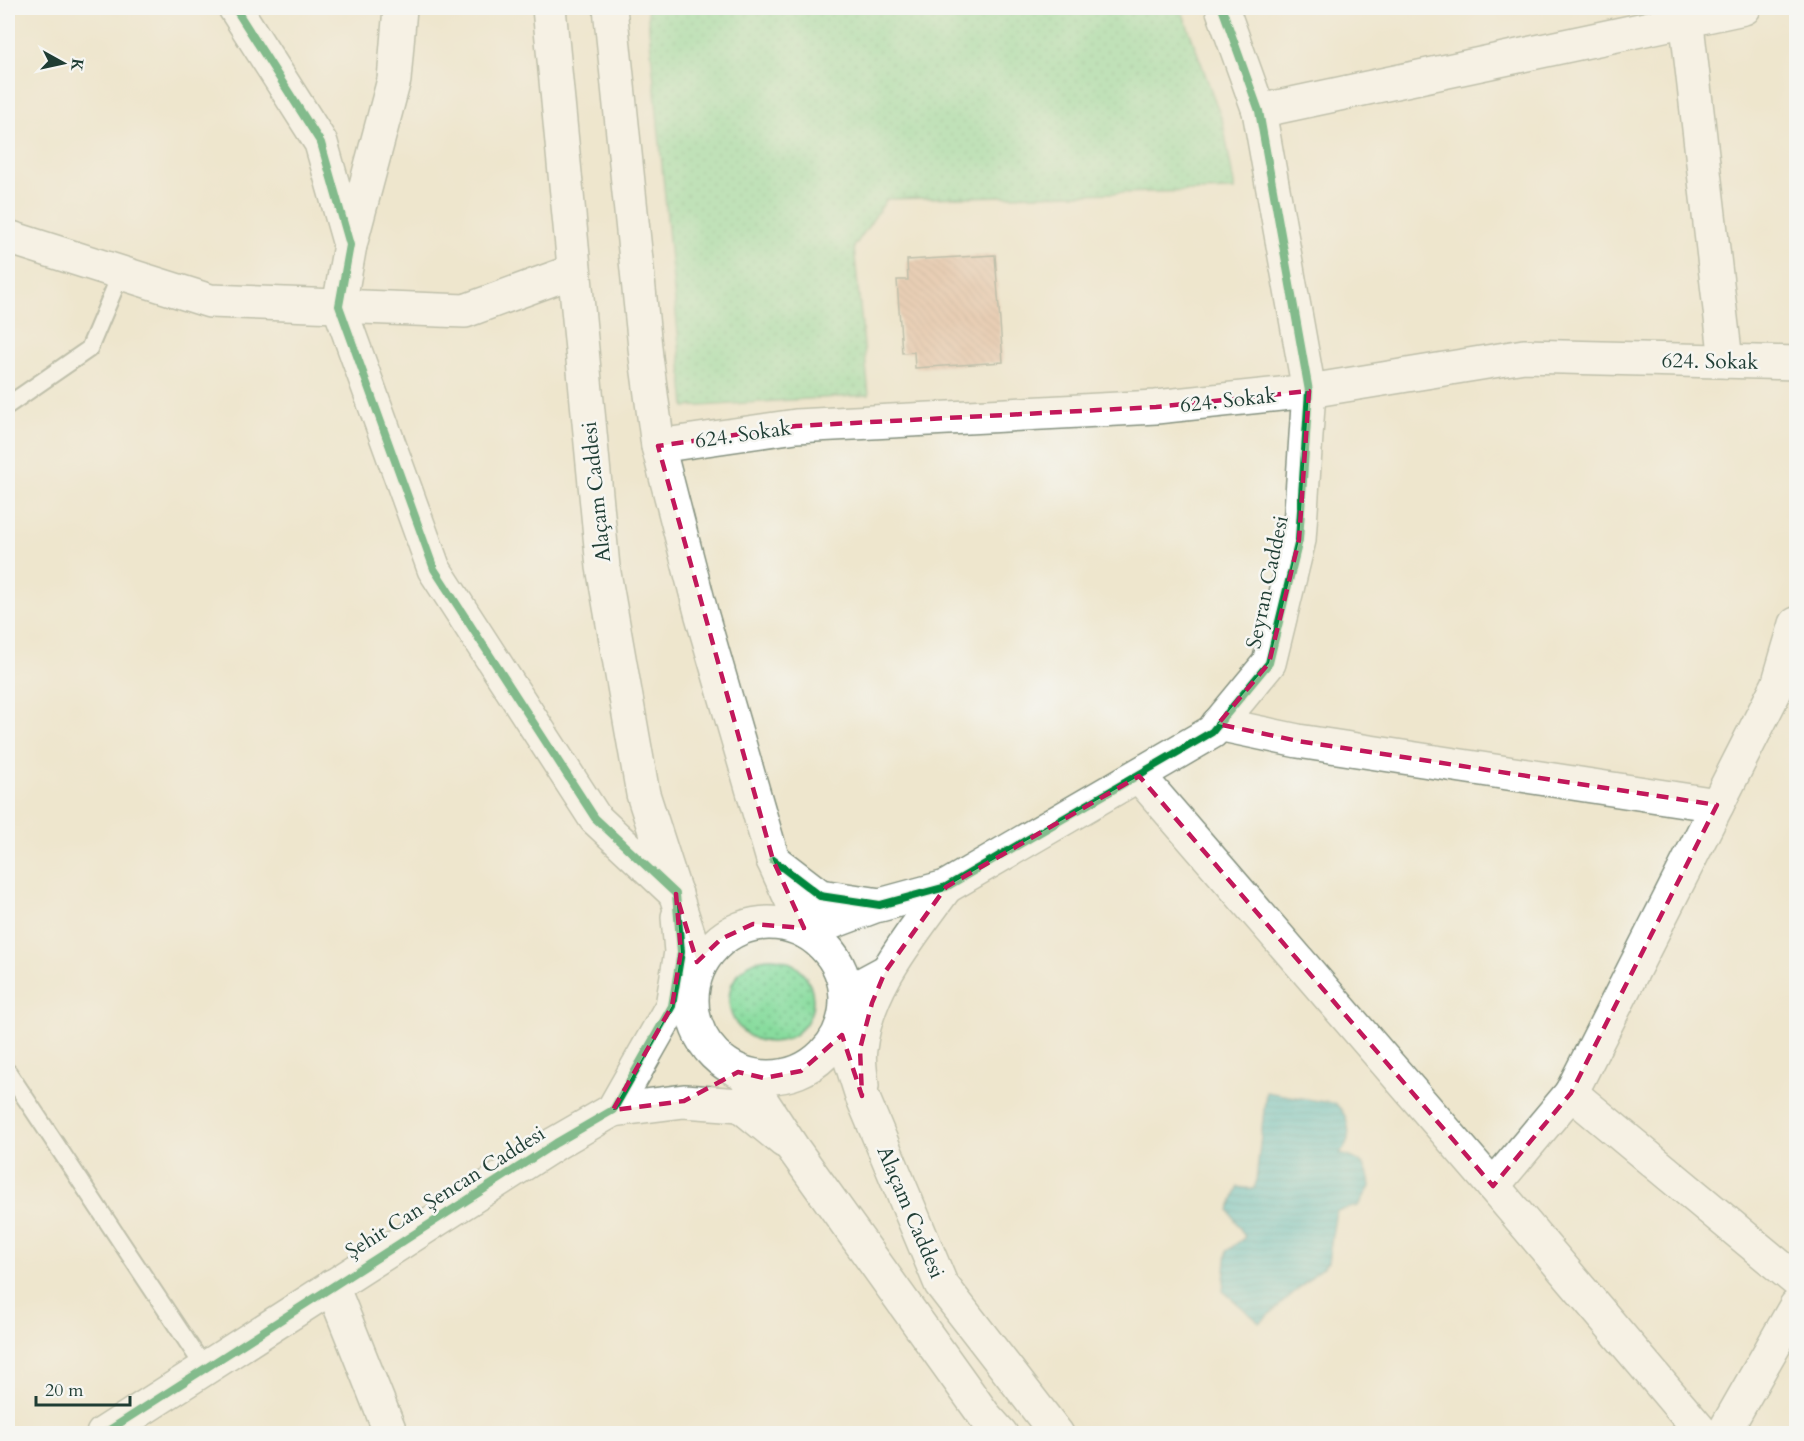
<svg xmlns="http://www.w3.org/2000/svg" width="1804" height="1441" viewBox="0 0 1804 1441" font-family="Cardo,serif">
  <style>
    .grass { fill: url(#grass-dots); stroke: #548c69; stroke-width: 1.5 }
    .water { fill: url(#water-rules); stroke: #387e7e; stroke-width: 1.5 }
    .building { fill: url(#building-back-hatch) }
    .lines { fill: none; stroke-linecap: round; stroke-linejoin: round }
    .service-casing { stroke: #869280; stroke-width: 20 }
    .minor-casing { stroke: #869280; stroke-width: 36 }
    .tertiary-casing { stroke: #869280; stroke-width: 36 }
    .secondary-casing { stroke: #869280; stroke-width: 36 }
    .service { stroke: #fff; stroke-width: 16 }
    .minor { stroke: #fff; stroke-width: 33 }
    .tertiary { stroke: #fff; stroke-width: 33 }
    .secondary { stroke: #fff; stroke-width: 33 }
    .cycleway-casing { stroke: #f6f6f2; stroke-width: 11 }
    .cycleway { stroke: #00873e; stroke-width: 8 }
    .marked { fill: none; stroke: #c2185b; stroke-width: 4.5; stroke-dasharray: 12 8; stroke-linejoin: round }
    .labels { text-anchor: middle; stroke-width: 5; stroke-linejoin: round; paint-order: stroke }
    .street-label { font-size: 21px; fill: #1f3d34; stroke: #f6f6f2 }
  </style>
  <defs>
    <pattern id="grass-dots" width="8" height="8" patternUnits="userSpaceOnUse" patternTransform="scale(1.5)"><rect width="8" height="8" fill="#88dc9e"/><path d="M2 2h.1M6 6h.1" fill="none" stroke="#6fb482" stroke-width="1.8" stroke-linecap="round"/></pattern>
    <pattern id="water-rules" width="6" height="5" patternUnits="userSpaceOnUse" patternTransform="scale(1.5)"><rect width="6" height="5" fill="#51bfc7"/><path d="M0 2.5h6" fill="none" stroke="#439ca2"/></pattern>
    <pattern id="building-back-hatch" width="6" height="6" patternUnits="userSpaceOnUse" patternTransform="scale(1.5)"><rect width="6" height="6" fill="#e0b195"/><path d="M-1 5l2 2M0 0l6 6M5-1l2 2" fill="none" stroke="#b5917a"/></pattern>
  </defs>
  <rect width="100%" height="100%" fill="#f6f6f2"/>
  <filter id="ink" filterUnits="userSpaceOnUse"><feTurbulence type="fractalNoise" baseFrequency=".0167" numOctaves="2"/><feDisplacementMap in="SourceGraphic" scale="12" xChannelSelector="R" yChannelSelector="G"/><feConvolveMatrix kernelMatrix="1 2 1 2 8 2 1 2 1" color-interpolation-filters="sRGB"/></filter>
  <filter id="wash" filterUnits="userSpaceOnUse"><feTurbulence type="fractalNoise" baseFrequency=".008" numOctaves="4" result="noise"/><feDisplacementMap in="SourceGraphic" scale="24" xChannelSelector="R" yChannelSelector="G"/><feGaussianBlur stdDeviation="1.35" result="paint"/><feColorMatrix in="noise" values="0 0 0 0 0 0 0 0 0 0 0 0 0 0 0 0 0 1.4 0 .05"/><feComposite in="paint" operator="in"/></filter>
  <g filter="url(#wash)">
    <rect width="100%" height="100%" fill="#eee6cd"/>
    <!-- grass -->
    <g class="grass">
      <path d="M647,8h534l42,115 12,67 -348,9 -33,48 15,148 -184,12z"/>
      <circle cx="771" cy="1000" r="42"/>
    </g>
    <!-- water -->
    <path class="water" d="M1266,1092l70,12c14,13 18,35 4,50 20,4 29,12 30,33l-12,19 -22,5 -8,51 -68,61 -37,-32 4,-40 18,-14 -16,-27 9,-23 17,2z"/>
    <g id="blocks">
      <!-- building -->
      <path class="building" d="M995,255l8,107 -88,6 -1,-16 -12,1 -5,-73h11l-1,-20z"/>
    </g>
  </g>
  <g filter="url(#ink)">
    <use href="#blocks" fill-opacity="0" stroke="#869280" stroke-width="1.5"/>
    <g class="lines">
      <defs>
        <g id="service">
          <path d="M8,405l81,-56 32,-76"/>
          <path d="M8,1072l196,295"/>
        </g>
        <g id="minor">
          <path d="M235,8l86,135 29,102 -11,61 95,263 161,249 81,76"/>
          <path d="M1685,8l41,353"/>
          <path d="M1259,111l485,-103"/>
          <path d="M8,237l202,64 255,10 109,-40"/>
          <path d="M350,245l44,-165 6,-72"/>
          <path d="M1796,624l-18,61 -207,408 225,187"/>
          <path d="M1218,724l80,17 419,64"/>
          <path d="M1139,776l354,410 210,248"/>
          <path d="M773,860l47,36 60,9 66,-18 266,-155 57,-69 30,-123 10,-149 -50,-280 -37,-103"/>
          <path d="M806,932l69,-26"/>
          <path d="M846,993l39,-21"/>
          <path d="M862,1086c-1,-12 -4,-25 -2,-37 7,-63 51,-113 86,-162"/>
          <path d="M1493,1186l78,-93"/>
          <path d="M332,1286l59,148"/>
          <path d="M1723,1434l73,-128"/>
        </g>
        <g id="tertiary">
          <path d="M658,446l138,-20 360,-19 153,-16 215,-35 272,7"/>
          <path d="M613,1110l71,-9 56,4 44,36"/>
          <path d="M103,1434l453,-291 57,-33 59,-104 9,-54 -3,-35"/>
        </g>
        <g id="secondary">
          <path d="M549,8l54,559 40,227 56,173"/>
          <path d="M610,8l36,349 12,89 44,170 71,244 33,72"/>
          <circle cx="769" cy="1000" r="77"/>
          <path d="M841,1030l21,66 79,188 116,150"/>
          <path d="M744,1074l48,73 192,268 17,19"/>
        </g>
      </defs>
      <!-- service casing -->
      <use href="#service" class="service-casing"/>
      <!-- minor casing -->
      <use href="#minor" class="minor-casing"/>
      <!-- tertiary casing -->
      <use href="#tertiary" class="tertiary-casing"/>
      <!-- secondary casing -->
      <use href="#secondary" class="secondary-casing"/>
      <!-- service -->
      <use href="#service" class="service"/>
      <!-- minor -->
      <use href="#minor" class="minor"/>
      <!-- tertiary -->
      <use href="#tertiary" class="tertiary"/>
      <!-- secondary -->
      <use href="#secondary" class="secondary"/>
      <defs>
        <g id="cycleway">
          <path d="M773,860l47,36 60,9 66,-18 266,-155 57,-69 30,-123 10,-149 -50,-280 -37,-103"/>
          <path d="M103,1434l453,-291 57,-33 59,-104 9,-54 -5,-58 -81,-76 -161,-249 -95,-263 11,-61 -29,-102 -86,-135"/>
        </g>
      </defs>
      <!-- cycleway casing -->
      <use href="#cycleway" class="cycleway-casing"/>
      <!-- cycleway -->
      <use href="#cycleway" class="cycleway"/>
    </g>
  </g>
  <!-- marked area -->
  <path d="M0 0H1804V1441H0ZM1309,391l-10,149 -30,123 -51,61 80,17 419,64 -146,288 -78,93 -354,-410 -193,111 -61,85 -13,31 -12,46 2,47 -20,-61 -41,36 -37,7 -26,-6 -54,29 -71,9 59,-104 9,-54 -5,-58 21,68 24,-23 32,-15 51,4 -31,-68 -115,-414 138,-20 360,-19z" fill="#eee6cd" fill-opacity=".55" fill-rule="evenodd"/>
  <path class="marked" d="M1309,391l-10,149 -30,123 -51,61 80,17 419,64 -146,288 -78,93 -354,-410 -193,111 -61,85 -13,31 -12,46 2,47 -20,-61 -41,36 -37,7 -26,-6 -54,29 -71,9 59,-104 9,-54 -5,-58 21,68 24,-23 32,-15 51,4 -31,-68 -115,-414 138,-20 360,-19z"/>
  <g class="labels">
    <!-- street labels -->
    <g class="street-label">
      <text transform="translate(1710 361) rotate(1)" y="7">624. Sokak</text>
      <text transform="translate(1228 400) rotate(-6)" y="7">624. Sokak</text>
      <text transform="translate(743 434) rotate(-8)" y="7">624. Sokak</text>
      <text transform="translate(596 492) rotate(-96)" y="7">Alaçam Caddesi</text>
      <text transform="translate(1267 582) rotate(-78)" y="7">Seyran Caddesi</text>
      <text transform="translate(445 1192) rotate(-32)" y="7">Şehit Can Şencan Caddesi</text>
      <text transform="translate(911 1212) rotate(67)" y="7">Alaçam Caddesi</text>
    </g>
  </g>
  <!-- margin -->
  <rect width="1804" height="1441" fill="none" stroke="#f6f6f2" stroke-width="30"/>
  <!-- north arrow -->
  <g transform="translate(63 63) rotate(98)" stroke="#f6f6f2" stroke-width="4.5" paint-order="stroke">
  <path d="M0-4.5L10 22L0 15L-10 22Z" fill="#1f3d34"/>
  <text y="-9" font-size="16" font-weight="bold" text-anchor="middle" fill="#1f3d34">K</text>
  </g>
  <!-- scale -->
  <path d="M36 1396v9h94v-9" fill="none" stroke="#1f3d34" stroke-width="3"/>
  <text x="45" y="1396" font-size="18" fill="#1f3d34" stroke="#f6f6f2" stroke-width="4.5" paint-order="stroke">20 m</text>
</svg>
